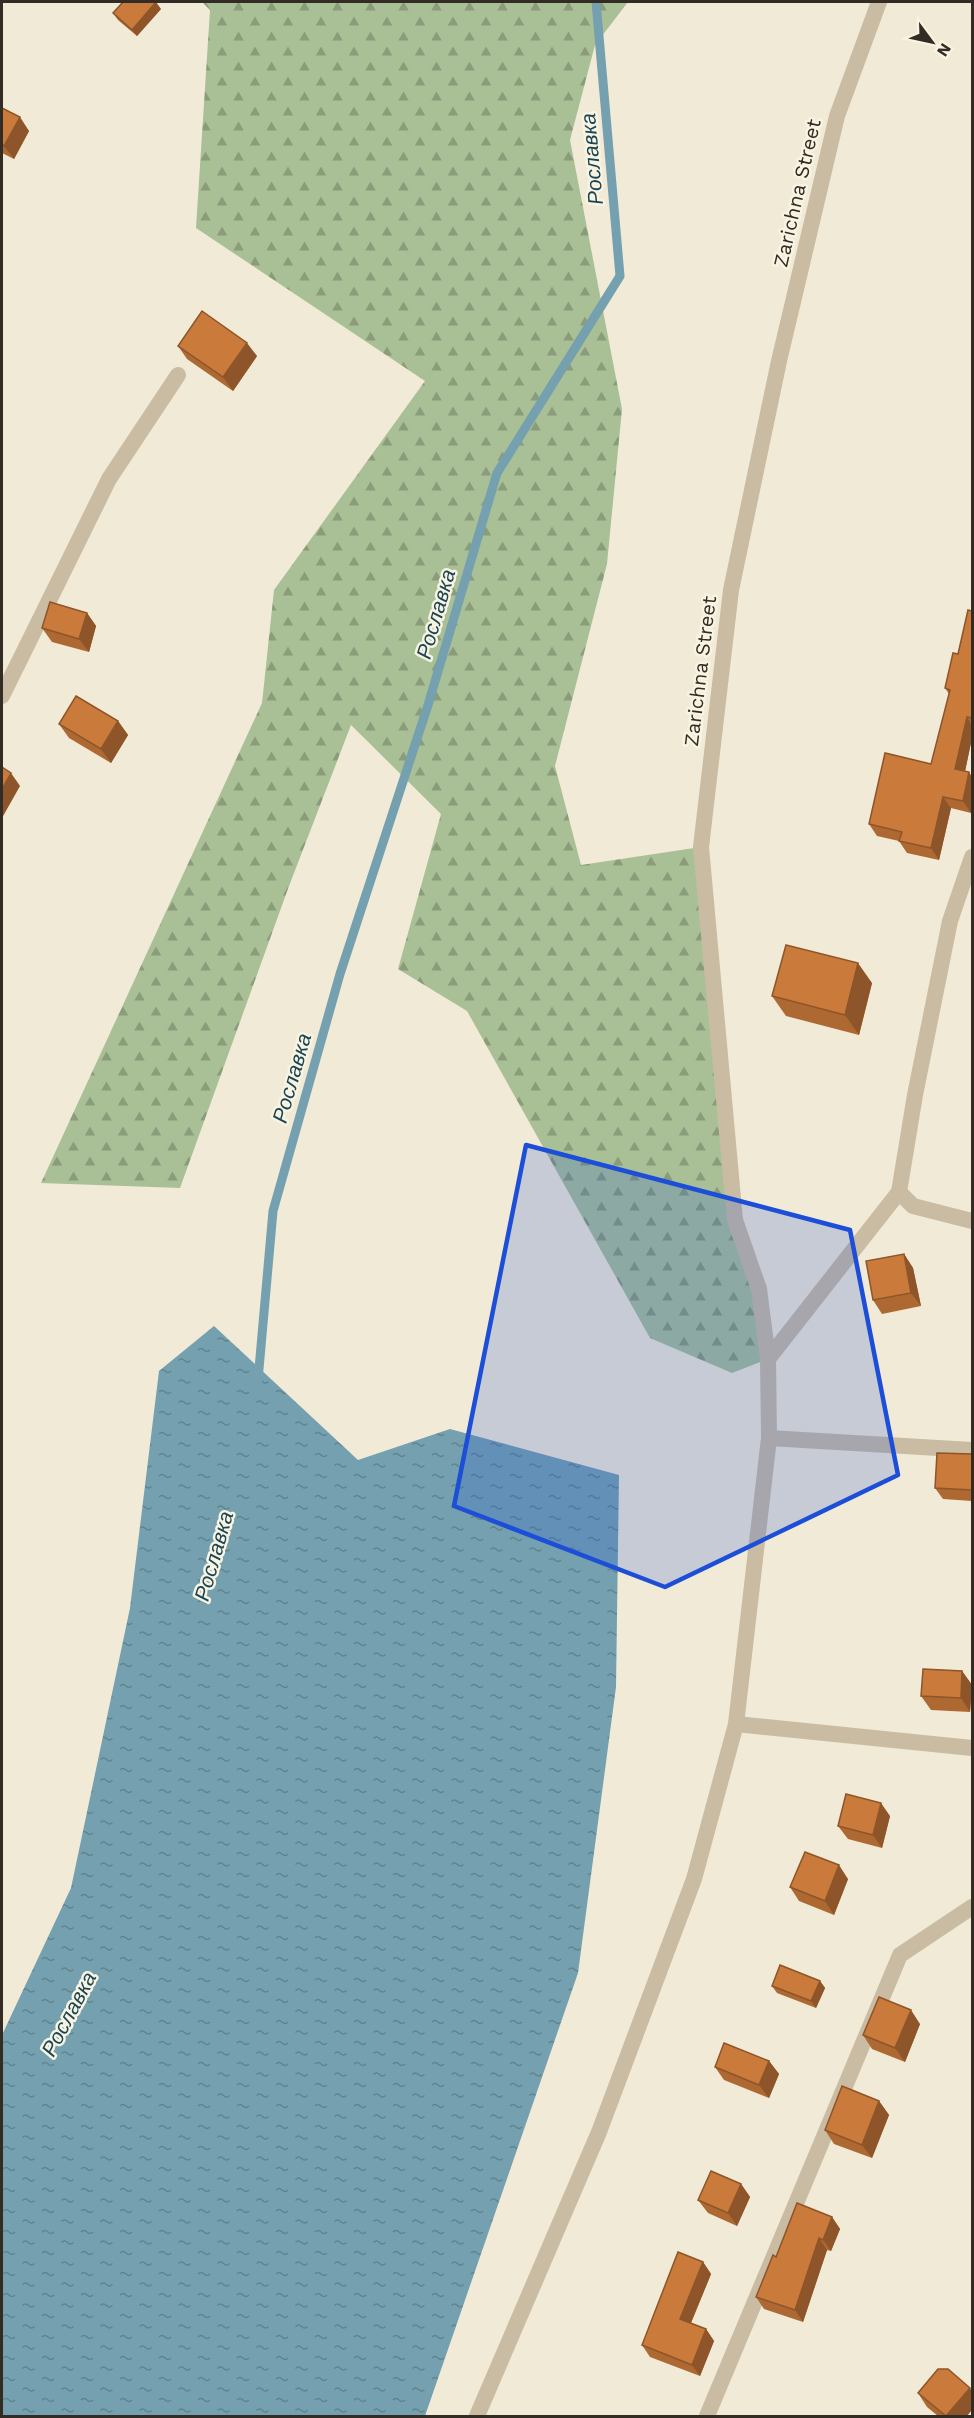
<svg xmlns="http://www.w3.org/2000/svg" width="974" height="2418" viewBox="0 0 974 2418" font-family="'Work Sans',sans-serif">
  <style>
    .forest { fill: url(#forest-firs) }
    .water { fill: url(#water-ripples) }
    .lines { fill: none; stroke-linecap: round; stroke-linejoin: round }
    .stream { stroke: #74a0af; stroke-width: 9 }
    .minor { stroke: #c9bca2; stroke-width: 16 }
    .wall { fill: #ae6933 }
    .shaded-wall { fill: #8d5529 }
    .building { fill: #ca7a3b; stroke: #8d5529; stroke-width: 1.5 }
    .marked { fill: #1d4ed8; fill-opacity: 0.2; stroke: #1d4ed8; stroke-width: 4.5; stroke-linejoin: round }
    .labels { text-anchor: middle; stroke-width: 5; stroke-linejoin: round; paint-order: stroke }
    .street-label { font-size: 20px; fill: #332c24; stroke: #f9f3e2 }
    .water-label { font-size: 21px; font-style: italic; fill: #194555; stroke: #f9f3e2 }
  </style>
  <defs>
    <pattern id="forest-firs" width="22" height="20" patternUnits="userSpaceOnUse" patternTransform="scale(1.5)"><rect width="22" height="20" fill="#a9c096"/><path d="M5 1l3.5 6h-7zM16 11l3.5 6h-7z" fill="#8a9c7a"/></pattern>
    <pattern id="water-ripples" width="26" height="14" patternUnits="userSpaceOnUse" patternTransform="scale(1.5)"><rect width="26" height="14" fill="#74a0af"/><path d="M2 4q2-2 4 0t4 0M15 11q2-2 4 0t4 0" fill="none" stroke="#60838e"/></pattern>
  </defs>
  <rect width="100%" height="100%" fill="#f1ead6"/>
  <!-- forest -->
  <path class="forest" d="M202,2h426l-33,43 -25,95 52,269 -15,155 -52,202 26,99 120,-18 34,372 33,140 -36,14 -82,-35 -183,-327 -69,-42 43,-155 -90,-89 -62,161 -109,302 -139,-5 221,-480 12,-113 151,-209 -229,-153 14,-218z"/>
  <!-- water -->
  <path class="water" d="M214,1326l144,134 92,-31 169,46 -3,212 -38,286 -153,443h-423v-381l69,-147 59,-280 29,-237z"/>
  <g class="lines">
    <!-- stream -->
    <path class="stream" d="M258,1380l15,-169 67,-237 88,-269 69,-232 123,-197 -24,-274"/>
    <!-- minor -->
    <g class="minor">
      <path d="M2,696l107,-217 69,-104"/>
      <path d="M899,1192l16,-97 35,-174 22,-64"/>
      <path d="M768,1359l-9,-70 -24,-69 -34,-373 30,-257 48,-229 58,-245 42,-114"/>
      <path d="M769,1438l203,12"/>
      <path d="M736,1724l236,24"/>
      <path d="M477,2416l122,-284 95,-253 42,-155 33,-286 -1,-79 131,-167 14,14 59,15"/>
      <path d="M707,2416l193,-461 72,-48"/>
    </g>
  </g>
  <!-- wall -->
  <g class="wall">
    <path d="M161,9l-24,27 -19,-16 -5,-7z"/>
    <path d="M2,108l27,23 -15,28 -12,-6z"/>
    <path d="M178,346l79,10 -24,35 -46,-32z"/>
    <path d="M972,611v127l-7,33 6,42 -20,-5 -12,52 -32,-7 -8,-12 -22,-5 -8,-12 62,-60 18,-70 -4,-6 13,-34z"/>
    <path d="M87,613l9,13 -7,26 -37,-10 -10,-14z"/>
    <path d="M118,721l10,14 -17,28 -42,-25 -10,-14z"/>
    <path d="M872,983l-13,52 -73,-19 -14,-20z"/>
    <path d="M904,1254l9,14 8,38 -39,8 -9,-14z"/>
    <path d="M972,1454v47l-29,-2 -8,-11z"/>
    <path d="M962,1671l10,14 -2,27 -39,-2 -10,-14z"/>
    <path d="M890,1816l-8,32 -34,-9 -10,-13z"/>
    <path d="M848,1879l-14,36 -35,-14 -9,-14z"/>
    <path d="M820,1981l5,7 -9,20 -39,-15 -5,-7z"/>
    <path d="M920,2024l-15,38 -33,-13 -9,-14z"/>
    <path d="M769,2061l10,13 -10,24 -45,-18 -9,-13z"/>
    <path d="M879,2101l10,14 -17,43 -38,-14 -9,-14z"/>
    <path d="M741,2184l9,13 -13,29 -29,-13 -10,-13z"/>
    <path d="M832,2217l8,12 -9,22 -4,-1 -24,72 -39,-13 -8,-12 20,-40z"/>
    <path d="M703,2262l8,12 -20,49 15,6 8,12 -14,35 -50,-19 -8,-12z"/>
    <path d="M918,2393l49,23h-29l-11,-9z"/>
  </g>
  <!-- shaded-wall -->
  <g class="shaded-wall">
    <path d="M156,2l5,7 -24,27 -5,-6z"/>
    <path d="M20,117l9,14 -15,28 -10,-13z"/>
    <path d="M247,343l10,13 -24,35 -10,-14z"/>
    <path d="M87,613l9,13 -7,26 -10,-13z"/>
    <path d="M967,717l5,9v12l-9,43 -8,-12z"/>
    <path d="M118,721l10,14 -17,28 -10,-14z"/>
    <path d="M969,772l3,5v30l-1,6 -8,-12z"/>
    <path d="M11,773l9,13 -18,32v-29z"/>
    <path d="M943,797l8,11 -12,52 -8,-12z"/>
    <path d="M858,963l14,20 -13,52 -14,-20z"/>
    <path d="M904,1254l9,14 8,38 -10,-13z"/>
    <path d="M962,1671l10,14 -2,27 -9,-14z"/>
    <path d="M881,1803l9,13 -8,32 -9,-13z"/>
    <path d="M839,1865l9,14 -14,36 -9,-14z"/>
    <path d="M820,1981l5,7 -9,20 -5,-7z"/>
    <path d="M911,2010l9,14 -15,38 -10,-14z"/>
    <path d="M769,2061l10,13 -10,24 -10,-13z"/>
    <path d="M879,2101l10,14 -17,43 -10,-13z"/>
    <path d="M741,2184l9,13 -13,29 -9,-13z"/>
    <path d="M832,2217l8,12 -9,22 -8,-11z"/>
    <path d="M819,2238l8,12 -24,72 -8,-12z"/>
    <path d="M703,2262l8,12 -23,56 -8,-11z"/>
    <path d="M706,2329l8,12 -14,35 -8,-11z"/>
    <path d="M970,2388l2,4v18l-5,6h-21z"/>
  </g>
  <!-- building -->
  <g class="building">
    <path d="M123,2h33l-24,28 -19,-17z"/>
    <path d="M2,108l18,9 -16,29 -2,-2z"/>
    <path d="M202,311l45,32 -24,34 -45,-31z"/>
    <path d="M50,602l37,11 -8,26 -37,-11z"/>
    <path d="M968,610l4,1v107l-5,-1 -12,52 14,3 -6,29 -20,-4 -12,51 -32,-7 3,-9 -33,-8 16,-71 46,11 19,-74 -5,-2 8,-35 5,1z"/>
    <path d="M76,696l42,25 -17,28 -42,-25z"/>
    <path d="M2,767l9,6 -9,16z"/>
    <path d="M786,945l72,18 -13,52 -73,-19z"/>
    <path d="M904,1254l7,39 -38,7 -7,-39z"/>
    <path d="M937,1453l35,1v36l-37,-2z"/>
    <path d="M923,1669l39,2 -1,27 -40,-2z"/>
    <path d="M846,1794l35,9 -8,32 -35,-9z"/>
    <path d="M805,1852l34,13 -14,36 -35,-14z"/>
    <path d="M780,1965l40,16 -9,20 -39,-15z"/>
    <path d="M879,1997l32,13 -16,38 -32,-13z"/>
    <path d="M724,2043l45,18 -10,24 -44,-18z"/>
    <path d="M842,2086l37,15 -17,44 -37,-15z"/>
    <path d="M711,2171l30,13 -13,29 -30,-13z"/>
    <path d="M797,2203l35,14 -9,23 -4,-2 -24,72 -39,-13 17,-42 3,2z"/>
    <path d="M678,2252l25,10 -23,57 26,10 -14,36 -50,-20z"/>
    <path d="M938,2369h10l22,19 -24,28 -28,-23z"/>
  </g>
  <!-- marked area -->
  <path class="marked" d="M526,1145l324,85 48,245 -233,112 -211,-81z"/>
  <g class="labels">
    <!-- street labels -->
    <g class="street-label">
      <text transform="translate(797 193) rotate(-77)" y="7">Zarichna Street</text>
      <text transform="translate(700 671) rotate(-83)" y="7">Zarichna Street</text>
    </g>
    <!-- water labels -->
    <g class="water-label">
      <text transform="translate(592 159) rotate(-95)" y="7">Рославка</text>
      <text transform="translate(436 614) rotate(-74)" y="7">Рославка</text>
      <text transform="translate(292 1078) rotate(-74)" y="7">Рославка</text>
      <text transform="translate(214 1556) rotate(-74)" y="7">Рославка</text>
      <text transform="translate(69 2014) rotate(-62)" y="7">Рославка</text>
    </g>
  </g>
  <!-- border -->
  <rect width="974" height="2418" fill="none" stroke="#332c24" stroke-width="6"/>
  <!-- north arrow -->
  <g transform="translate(932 42) rotate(123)" stroke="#f9f3e2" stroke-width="4.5" paint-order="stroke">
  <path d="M0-4.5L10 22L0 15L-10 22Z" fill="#332c24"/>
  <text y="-9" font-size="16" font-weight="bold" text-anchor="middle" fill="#332c24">N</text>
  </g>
</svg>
